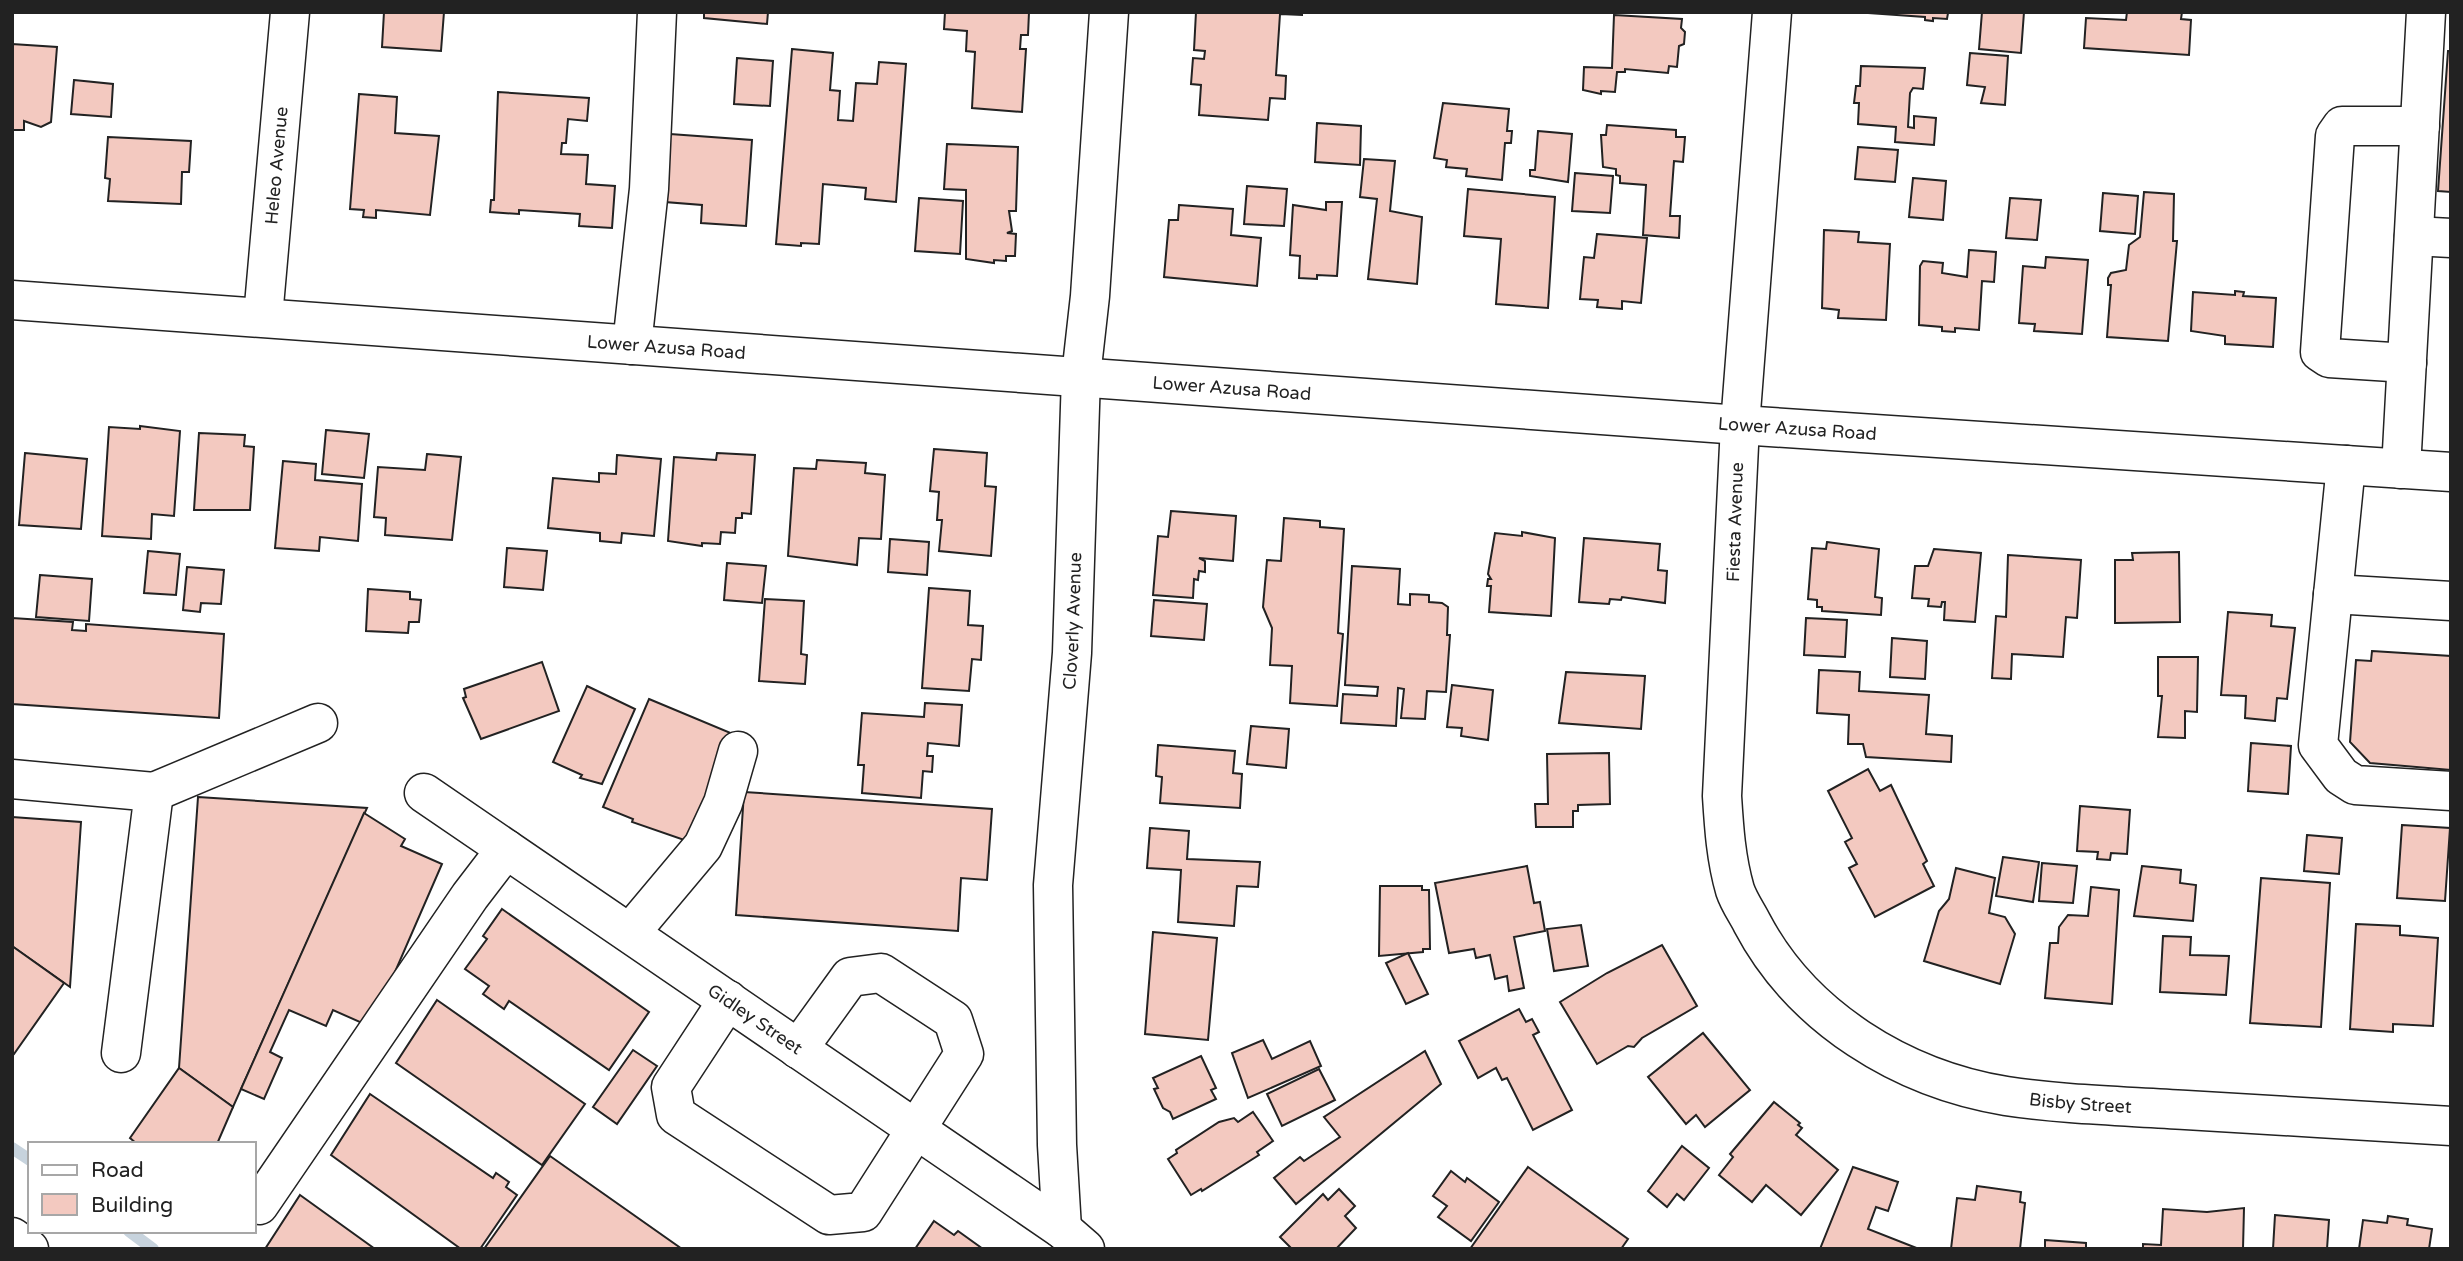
<svg xmlns="http://www.w3.org/2000/svg" width="2463" height="1261" viewBox="0 0 2463 1261" font-family="'Varela Round',sans-serif">
  <style>
    .lines { fill: none; stroke-linecap: round; stroke-linejoin: round }
    .stream { stroke: #c7d3dd; stroke-width: 12 }
    .building { fill: #f3c9c0; stroke: #222; stroke-width: 2 }
    .minor-casing { stroke: #222; stroke-width: 41 }
    .major-casing { stroke: #222; stroke-width: 41 }
    .minor { stroke: #fff; stroke-width: 38 }
    .major { stroke: #fff; stroke-width: 38 }
    .labels { text-anchor: middle; stroke-width: 5; stroke-linejoin: round; paint-order: stroke }
    .street-label { font-size: 18px; fill: #222; stroke: #fff }
  </style>
  <rect width="100%" height="100%" fill="#fff"/>
  <g class="lines">
    <!-- stream -->
    <g class="stream">
      <path d="M12,1148l18,12"/>
      <path d="M129,1231l24,18"/>
    </g>
  </g>
  <!-- building -->
  <g class="building">
    <path d="M384,12h60l-3,39 -59,-4z"/>
    <path d="M704,12h64l-1,12 -63,-6z"/>
    <path d="M945,12h84l-1,23h-7l-1,14h6l-4,63 -50,-4 3,-56 -9,-1 1,-20 -23,-2z"/>
    <path d="M1196,12h106v3l-22,-1 -4,61 10,1 -1,23 -15,-1 -2,22 -69,-5 2,-30 -10,-1 2,-26 11,1 1,-8 -11,-1z"/>
    <path d="M1952,12l-4,1 -1,6 -14,-1v3l-8,-1v-3l-57,-4z"/>
    <path d="M1982,12h42l-3,41 -42,-4z"/>
    <path d="M2127,12h55l-1,7 10,1 -2,35 -105,-7 2,-30 40,2z"/>
    <path d="M1614,15l68,4 -1,9 4,4 -1,12 -5,2 -2,21 -8,-1 -1,7 -43,-4v3h-8l-2,20 -14,-1v3l-18,-4 1,-23 28,1z"/>
    <path d="M12,44l45,3 -6,75 -10,5 -17,-6v9h-12z"/>
    <path d="M792,49l41,4 -3,37 10,1 -2,29 15,1 3,-38 21,1 2,-22 27,2 -10,138 -31,-3 1,-11 -43,-4 -4,60 -18,-1v3l-25,-2z"/>
    <path d="M2448,51h3v141l-13,-1z"/>
    <path d="M1970,53l38,3 -3,49 -24,-2 4,-16 -18,-2z"/>
    <path d="M737,58l36,3 -3,45 -36,-2z"/>
    <path d="M1861,66l64,2 -2,21 -10,-1 -3,5 -2,34 6,1v-12l22,2 -2,27 -39,-3 1,-15 -38,-3 1,-21h-5l2,-17h4z"/>
    <path d="M74,80l39,4 -2,33 -40,-3z"/>
    <path d="M498,92l91,6 -2,23 -19,-2 -2,24h-4l-1,11 27,1 -2,29 29,2 -3,42 -33,-2 1,-12 -61,-4v4l-29,-2 1,-12h3z"/>
    <path d="M359,94l38,3 -2,36 44,3 -9,79 -54,-5v8l-13,-1 1,-7 -14,-1z"/>
    <path d="M1443,103l66,6 -2,22h5l-1,12h-6l-3,37 -36,-4 1,-7 -21,-2 1,-7 -13,-2z"/>
    <path d="M1317,123l44,3 -1,39 -45,-3z"/>
    <path d="M1607,125l69,5v7h9l-2,25 -9,-1 -4,55h10l-1,22 -36,-3 3,-50 -26,-2v-7l-4,-1v-6l-13,-2 -2,-32h5z"/>
    <path d="M1538,131l34,3 -4,48 -38,-6v-6h5z"/>
    <path d="M670,134l82,6 -6,86 -45,-3 1,-18 -37,-3z"/>
    <path d="M108,137l83,4 -2,31h-7l-1,32 -73,-3 2,-22 -5,-1z"/>
    <path d="M947,144l71,3 -2,64h-7l3,20 -5,2 9,1 -1,22h-9v5l-12,-1v3l-28,-4v-69l-22,-1z"/>
    <path d="M1858,147l40,3 -3,32 -40,-3z"/>
    <path d="M1364,159l31,2 -5,50 32,6 -5,67 -49,-5 9,-80 -17,-2z"/>
    <path d="M1575,173l38,3 -3,37 -38,-2z"/>
    <path d="M1913,178l33,3 -3,39 -34,-3z"/>
    <path d="M1247,186l40,3 -3,37 -40,-2z"/>
    <path d="M1468,189l87,8 -7,111 -52,-4 5,-65 -37,-3z"/>
    <path d="M2144,192l30,2 -1,47h4l-9,100 -61,-4 4,-52h-3v-7l3,-5 15,-3 3,-25 11,-8z"/>
    <path d="M2103,193l35,3 -3,38 -35,-3z"/>
    <path d="M919,198l44,3 -3,53 -45,-3z"/>
    <path d="M2010,198l31,2 -4,40 -31,-2z"/>
    <path d="M1326,202h16l-5,74 -20,-1v4l-18,-1 1,-22 -10,-1 3,-50 33,5z"/>
    <path d="M1179,205l54,4 -2,26 30,3 -4,48 -93,-9 5,-57h9z"/>
    <path d="M1824,230l35,2 -1,10 32,2 -4,76 -48,-2 1,-8 -17,-2z"/>
    <path d="M1597,234l50,4 -6,65 -19,-2v8l-25,-2 1,-7 -18,-1 4,-42 10,1z"/>
    <path d="M1969,250l27,2 -2,30 -12,-1 -3,49 -24,-2v4l-13,-1v-4l-23,-2 1,-59 3,-5 20,2 -1,10 25,4z"/>
    <path d="M2046,257l42,3 -6,74 -48,-3 1,-7 -16,-1 4,-57 22,2z"/>
    <path d="M2235,291l9,1 -1,4 33,2 -3,49 -48,-3v-8l-34,-5 2,-39 42,3z"/>
    <path d="M140,426l40,5 -6,85 -22,-2 -1,25 -49,-3 7,-109 31,2z"/>
    <path d="M326,430l43,4 -5,44 -42,-4z"/>
    <path d="M199,433l46,2 -1,11 10,1 -4,63h-56z"/>
    <path d="M934,449l53,4 -2,33 11,1 -5,69 -52,-5 3,-31h-5l2,-28 -9,-1z"/>
    <path d="M25,453l62,6 -6,70 -62,-4z"/>
    <path d="M717,453l38,2 -4,59 -9,-1v5h-6l-1,15 -14,-1 -1,12 -18,-1v3l-34,-5 6,-84 42,3z"/>
    <path d="M427,454l34,3 -9,83 -67,-5 1,-17 -12,-1 4,-50 47,3z"/>
    <path d="M617,455l44,4 -7,77 -32,-3 -1,10 -21,-2v-8l-52,-5 5,-50 46,4v-9l17,1z"/>
    <path d="M817,460l49,3 -1,10 20,2 -4,64 -22,-1 -2,27 -69,-9 6,-88 22,1z"/>
    <path d="M283,461l33,3 -1,16 47,4 -4,57 -38,-4 -1,14 -44,-3z"/>
    <path d="M1171,511l65,5 -3,45 -34,-3 6,3v11l-6,-1 -1,9 -4,-1 -1,19 -40,-3 5,-59 10,1z"/>
    <path d="M1284,518l36,3v6l24,2 -6,104 5,1 -6,72 -47,-3 2,-37 -22,-1 2,-37 -9,-21 4,-47 14,1z"/>
    <path d="M1522,532l33,6 -4,78 -62,-4 2,-26h-4l1,-7h3l-3,-5 7,-41 27,3z"/>
    <path d="M1584,538l76,6 -2,26 9,1 -2,32 -43,-6 -1,3 -11,-1 -1,5 -30,-2z"/>
    <path d="M890,539l39,3 -2,33 -39,-3z"/>
    <path d="M1827,542l52,7 -4,48 7,1 -1,17 -59,-4v-4h-5v-7l-9,-1 4,-51 14,1z"/>
    <path d="M507,548l40,3 -4,39 -39,-3z"/>
    <path d="M1934,549l47,4 -6,69 -31,-2 1,-18h-3l-1,5 -13,-1 1,-7 -17,-1 3,-32h13z"/>
    <path d="M148,551l32,3 -4,41 -32,-2z"/>
    <path d="M2179,552l1,70 -65,1v-63h18l-1,-7z"/>
    <path d="M2008,555l73,5 -4,58 -11,-1 -3,40 -51,-3 -1,25 -19,-1 4,-62 10,1z"/>
    <path d="M727,563l39,3 -4,37 -38,-3z"/>
    <path d="M1352,566l48,3 -2,35 12,1v-11l19,1v7l13,1 6,4 -1,28h3l-4,57 -19,-1 -2,28 -24,-1 3,-29 -6,-1 -2,38 -55,-3 2,-29 34,2 1,-9 -33,-2z"/>
    <path d="M187,567l37,3 -3,34 -20,-1 -1,9 -17,-2z"/>
    <path d="M40,575l52,4 -3,42 -53,-4z"/>
    <path d="M929,588l41,3 -2,34 15,1 -2,34 -9,-1 -3,32 -47,-3z"/>
    <path d="M368,589l42,3v7l11,1 -2,22h-10l-1,11 -42,-2z"/>
    <path d="M765,599l39,2 -3,53 6,1 -2,29 -46,-3z"/>
    <path d="M1154,600l53,4 -3,36 -53,-4z"/>
    <path d="M2228,612l44,3 -1,11 24,2 -8,71 -10,-1 -2,23 -30,-3 1,-22 -25,-1z"/>
    <path d="M12,618l61,4 -1,8 14,1v-7l138,10 -5,84 -207,-14z"/>
    <path d="M1806,618l41,2 -2,37 -41,-2z"/>
    <path d="M1892,638l35,3 -2,38 -35,-2z"/>
    <path d="M2372,651l79,5v114l-81,-7 -20,-21 6,-82 15,1z"/>
    <path d="M2158,657h40l-1,55 -12,-1v27l-27,-1 4,-41h-4z"/>
    <path d="M542,662l17,49 -78,28 -18,-41 3,-1 -2,-8z"/>
    <path d="M1819,670l41,2 -1,19 70,4 -3,39 26,2 -1,26 -85,-5 -3,-13h-15l1,-29 -32,-2z"/>
    <path d="M1566,672l79,4 -4,53 -82,-6z"/>
    <path d="M1452,685l41,5 -5,50 -27,-4 1,-8 -15,-1z"/>
    <path d="M587,686l48,23 -33,75 -22,-6 2,-3 -29,-13z"/>
    <path d="M649,699l84,35 -43,108 -58,-20 1,-3 -30,-12z"/>
    <path d="M925,703l37,2 -3,41 -31,-3 -1,13h6l-1,16 -9,-1 -2,27 -59,-5 2,-28h-6l4,-52 62,4z"/>
    <path d="M1251,726l38,3 -3,39 -39,-4z"/>
    <path d="M2251,743l40,3 -3,48 -40,-3z"/>
    <path d="M1158,745l77,6 -2,22 9,1 -2,34 -80,-5 2,-26 -6,-1z"/>
    <path d="M1609,753l1,51 -32,1v6h-5v16h-37l-1,-23h13l-1,-50z"/>
    <path d="M1868,769l12,22 11,-6 36,76 -4,3 11,22 -59,31 -26,-49 8,-4 -12,-22 7,-4 -24,-47z"/>
    <path d="M744,792l248,17 -5,71 -26,-2 -3,53 -222,-16z"/>
    <path d="M198,797l169,11 -134,299 -54,-39z"/>
    <path d="M2080,806l50,4 -3,44 -16,-1 -1,7 -13,-1 1,-7 -21,-1z"/>
    <path d="M364,813l41,26 -4,7 41,18 -71,163 -38,-17 -7,16 -37,-16 -19,42 12,6 -18,41 -23,-10z"/>
    <path d="M12,817l69,5 -11,165 -58,-41z"/>
    <path d="M2402,825l48,3 -5,73 -48,-3z"/>
    <path d="M1150,828l39,3 -2,28 73,3 -2,25 -21,-1 -3,40 -56,-4 3,-52 -34,-2z"/>
    <path d="M2307,835l35,3 -3,36 -35,-3z"/>
    <path d="M2003,857l36,5 -6,40 -37,-6z"/>
    <path d="M2042,863l35,3 -4,37 -34,-2z"/>
    <path d="M1527,866l7,37 6,-1 5,29 -31,6 10,51 -15,3 -2,-15 -12,3 -5,-24 -14,3 -2,-9 -25,4 -14,-70z"/>
    <path d="M2142,866l39,4 -1,13 16,2 -3,36 -59,-5z"/>
    <path d="M1956,868l39,10 -6,35 16,4 10,17 -15,50 -76,-23 15,-50 10,-12z"/>
    <path d="M2261,878l69,5 -9,144 -71,-4z"/>
    <path d="M1380,886h42v4h7l1,59h-7v3l-44,4z"/>
    <path d="M2091,887l28,3 -7,114 -67,-6 5,-55h8l1,-16 9,-12 20,1z"/>
    <path d="M502,909l147,103 -40,58 -100,-69 -5,8 -21,-15 6,-8 -24,-17 22,-30 -4,-3z"/>
    <path d="M2356,924l44,2v9l38,3 -5,88 -40,-2v8l-43,-3z"/>
    <path d="M1581,925l7,41 -34,5 -7,-42z"/>
    <path d="M1153,932l64,6 -9,102 -63,-6z"/>
    <path d="M2163,936l28,1 -1,18 39,1 -3,39 -66,-3z"/>
    <path d="M1662,945l35,61 -55,32 -8,9 -6,-1 -31,18 -37,-62 47,-29z"/>
    <path d="M12,946l52,37 -50,71 -2,-1z"/>
    <path d="M1408,953l20,41 -22,10 -20,-41z"/>
    <path d="M437,1000l148,104 -43,61 -146,-102z"/>
    <path d="M1519,1009l7,13 6,-3 7,13 -6,3 39,75 -39,20 -26,-52 -5,2 -6,-12 -18,10 -19,-37z"/>
    <path d="M1703,1033l47,57 -45,37 -9,-12 -10,9 -38,-47z"/>
    <path d="M1263,1040l9,19 38,-18 11,25 -73,32 -16,-45z"/>
    <path d="M633,1050l24,16 -40,58 -24,-17z"/>
    <path d="M1425,1051l16,33 -145,120 -22,-26 26,-21 4,4 36,-24 -16,-20z"/>
    <path d="M1201,1056l15,32 -5,2 5,9 -43,20 -3,-7 -7,-4 -9,-19 4,-1 -5,-10z"/>
    <path d="M179,1068l54,39 -16,37h-80l-7,-6z"/>
    <path d="M1319,1069l16,31 -53,26 -15,-32z"/>
    <path d="M370,1094l123,84 3,-5 13,9 -3,5 11,8 -37,54h-19l-130,-94z"/>
    <path d="M1774,1102l26,21 -2,2 4,3 -6,7 42,35 -37,45 -35,-30 -14,17 -33,-27 14,-18 -3,-3z"/>
    <path d="M1253,1112l20,29 -16,11 2,3 -57,36 -1,-2 -10,6 -23,-36 9,-6 -1,-3 43,-28 15,-4 4,4z"/>
    <path d="M1682,1146l27,22 -25,32 -7,-6 -10,13 -19,-16z"/>
    <path d="M550,1156l132,93h-198z"/>
    <path d="M1528,1167l100,72 -7,10h-151z"/>
    <path d="M1853,1167l45,15 -10,29 -12,-4 -8,22 51,20h-99z"/>
    <path d="M1451,1171l14,11 2,-4 32,24 -28,39 -33,-24 9,-11 -14,-10z"/>
    <path d="M1977,1186l44,6 -1,10 5,1 -5,46h-69l6,-51 18,2z"/>
    <path d="M1339,1189l16,17 -10,10 11,12 -20,21h-44l-12,-12 43,-43 5,6z"/>
    <path d="M300,1195l75,54h-110z"/>
    <path d="M2244,1208l-1,41h-100v-5l18,1 2,-36 44,3z"/>
    <path d="M2275,1215l54,5 -2,29h-54z"/>
    <path d="M2388,1216l20,3 -1,6 25,4 -3,20h-70l4,-29 24,3z"/>
    <path d="M934,1221l20,14 4,-4 25,18h-68z"/>
    <path d="M2045,1240l41,3v6h-41z"/>
  </g>
  <g class="lines">
    <defs>
      <g id="minor">
        <path id="s1" d="M1772,12l-32,413 -18,371c2,32 4,63 13,94 4,12 12,23 17,33 50,95 150,156 254,173 59,9 120,10 180,14 88,5 177,11 265,16"/>
        <path d="M2414,236l37,2"/>
        <path id="s2" d="M263,317l27,-305"/>
        <path d="M632,345l17,-156 8,-177"/>
        <path d="M2407,363l-78,-5 -9,-6 15,-216 7,-10h78"/>
        <path d="M2346,465l-28,280 23,31 14,9 96,6"/>
        <path d="M2401,469l25,-457"/>
        <path d="M2333,594l118,7"/>
        <path d="M12,779l142,13 -33,261"/>
        <path d="M154,792l164,-69"/>
        <path id="s3" d="M424,793l638,436 23,20"/>
        <path d="M630,933l73,-87 20,-43 15,-52"/>
        <path d="M728,1000l-57,87 5,28 153,100 34,-3 101,-158 -11,-34 -72,-47 -31,4 -52,72"/>
        <path d="M259,1205l211,-309 36,-47"/>
        <path id="s4" d="M1062,1229l-5,-84 -4,-260 19,-232 9,-277 9,-80 19,-284"/>
        <path d="M12,1237l17,12"/>
      </g>
      <g id="major">
        <path id="s5" d="M12,300l1728,125 711,47"/>
      </g>
    </defs>
    <!-- minor casing -->
    <use href="#minor" class="minor-casing"/>
    <!-- major casing -->
    <use href="#major" class="major-casing"/>
    <!-- minor -->
    <use href="#minor" class="minor"/>
    <!-- major -->
    <use href="#major" class="major"/>
  </g>
  <g class="labels">
    <!-- street labels -->
    <g class="street-label">
      <text dy="6" stroke="none"><textPath href="#s2" startOffset="152">Heleo Avenue</textPath></text>
      <text dy="6" stroke="none"><textPath href="#s5" startOffset="656">Lower Azusa Road</textPath></text>
      <text dy="6" stroke="none"><textPath href="#s5" startOffset="1223">Lower Azusa Road</textPath></text>
      <text dy="6" stroke="none"><textPath href="#s5" startOffset="1790">Lower Azusa Road</textPath></text>
      <text transform="translate(1735 522) rotate(-88)" y="6">Fiesta Avenue</text>
      <text dy="6" stroke="none"><textPath href="#s4" startOffset="609">Cloverly Avenue</textPath></text>
      <text dy="6" stroke="none"><textPath href="#s3" startOffset="401">Gidley Street</textPath></text>
      <text dy="6" stroke="none"><textPath href="#s1" startOffset="1311">Bisby Street</textPath></text>
    </g>
  </g>
  <!-- border -->
  <rect width="2463" height="1261" fill="none" stroke="#222222" stroke-width="28"/>
  <!-- legend -->
  <rect x="28" y="1142" width="228" height="91" fill="#ffffff" stroke="#a7a7a7" stroke-width="2"/>
  <rect x="42" y="1165" width="35" height="10" fill="#ffffff" stroke="#a7a7a7" stroke-width="2"/>
  <text x="91" y="1177" font-size="21" fill="#222222">Road</text>
  <rect x="42" y="1194" width="35" height="21" fill="#f3c9c0" stroke="#a7a7a7" stroke-width="2"/>
  <text x="91" y="1212" font-size="21" fill="#222222">Building</text>
</svg>
